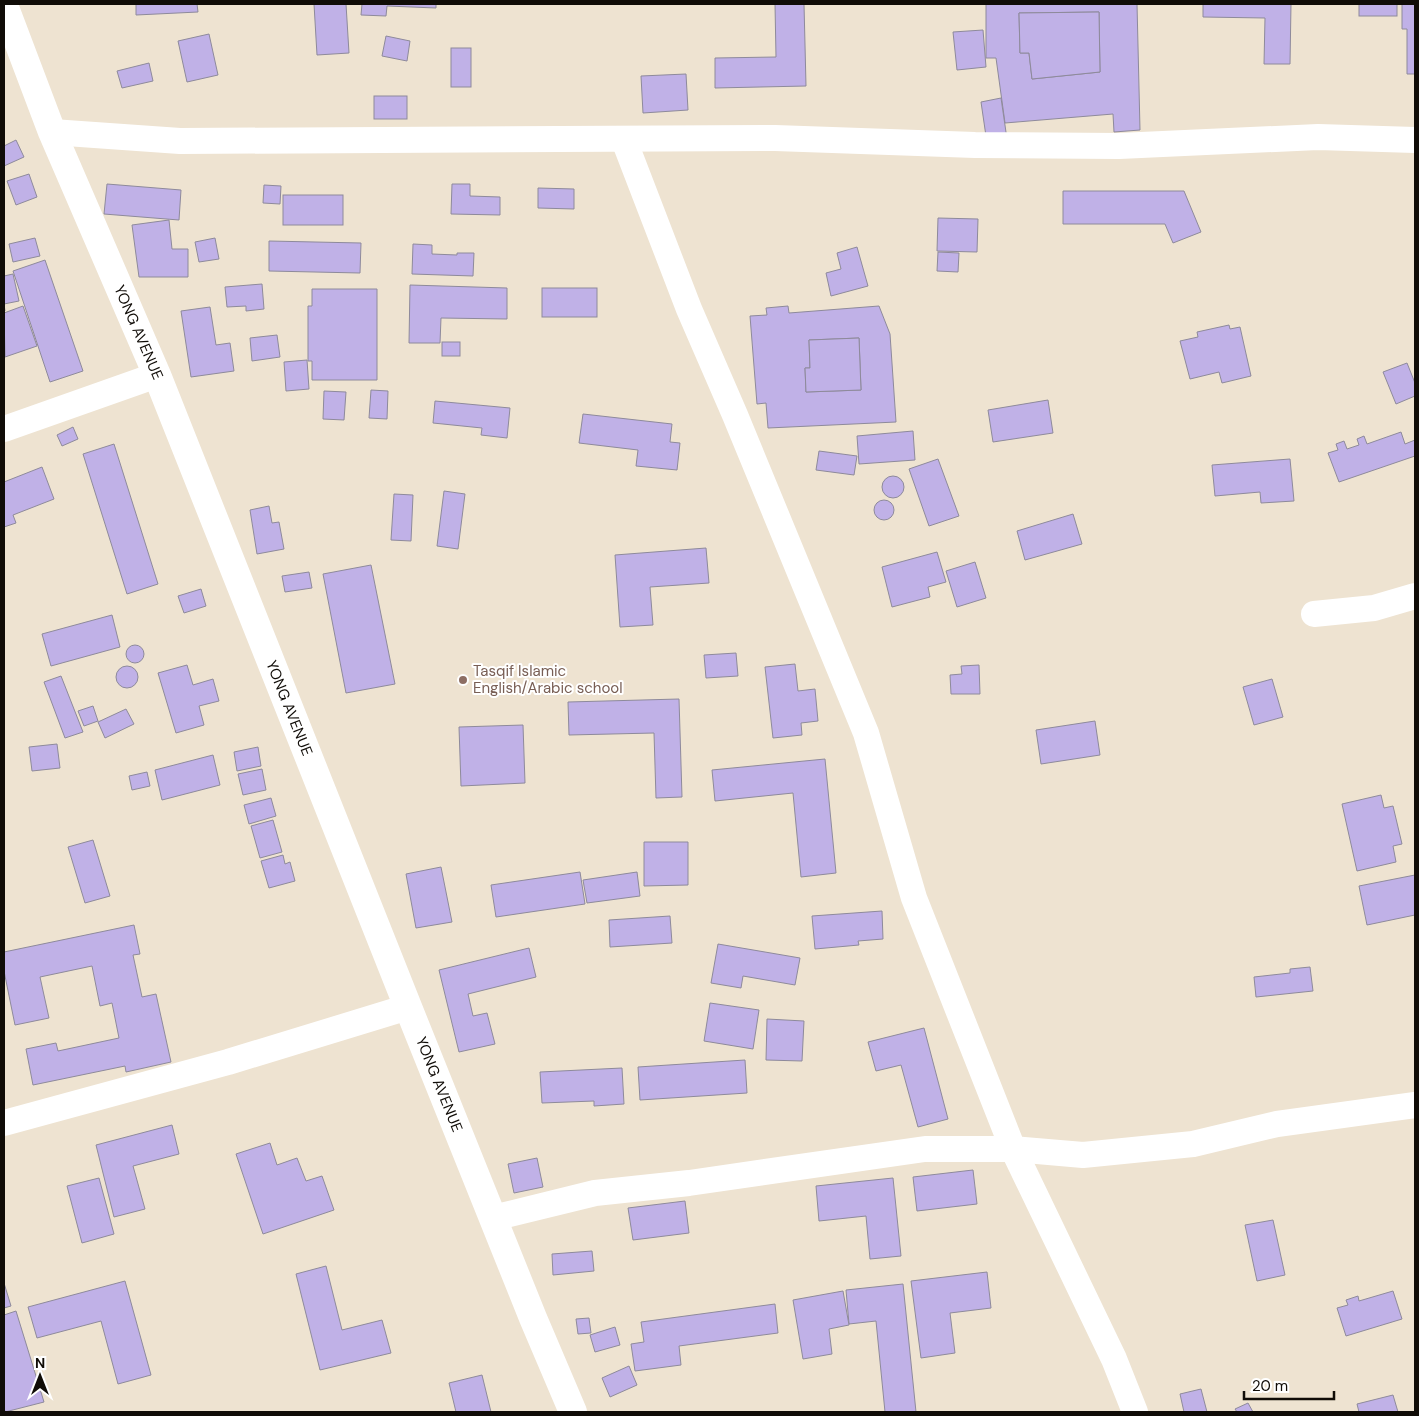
<svg xmlns="http://www.w3.org/2000/svg" width="1419" height="1416" viewBox="0 0 1419 1416" font-family="'DM Sans',sans-serif">
  <style>
    .building { fill: #c0b1e7; stroke: #8e8a9b; fill-rule: evenodd }
    .lines { fill: none; stroke-linecap: round; stroke-linejoin: round }
    .street { stroke: #fff; stroke-width: 26 }
    .secondary { stroke: #fff; stroke-width: 28 }
    .education-dot { fill: #8d6e63; stroke: #fff; stroke-width: 2 }
    .labels { text-anchor: middle; stroke-width: 4; stroke-linejoin: round; paint-order: stroke }
    .street-label { font-size: 15px; fill: #100c07; stroke: #fff }
    .education-label { font-size: 15px; fill: #785e54; stroke: #fff; text-anchor: start }
  </style>
  <rect width="100%" height="100%" fill="#eee3d1"/>
  <!-- building -->
  <g class="building">
    <path d="M136,4h61l1,8 -62,3z"/>
    <path d="M314,4h32l3,49 -32,2z"/>
    <path d="M362,4h74v4l-49,-2 -1,10 -25,-1z"/>
    <path d="M775,4h29l2,82 -91,2v-30l61,-1z"/>
    <path d="M986,4h151l3,126 -26,2 -1,-18 -108,9 -9,-65h-10zM1099,12l1,60 -68,7 -3,-26h-9l-1,-40z"/>
    <path d="M1203,4h88l-1,60h-26l1,-46 -62,-1z"/>
    <rect x="1359" y="4" width="38" height="12"/>
    <path d="M1402,4h13v70h-8v-45h-5z"/>
    <path d="M1099,12l1,60 -68,7 -3,-26h-9l-1,-40z"/>
    <path d="M983,30l3,37 -29,3 -4,-38z"/>
    <path d="M209,34l9,41 -31,7 -9,-41z"/>
    <path d="M386,36l24,5 -3,20 -25,-5z"/>
    <rect x="451" y="48" width="20" height="39"/>
    <path d="M149,63l4,18 -31,7 -5,-17z"/>
    <path d="M686,74l2,36 -45,3 -2,-37z"/>
    <rect x="374" y="96" width="33" height="23"/>
    <path d="M1001,98l6,41 -20,4 -6,-41z"/>
    <path d="M16,140l8,17 -20,9v-20z"/>
    <path d="M29,174l8,23 -21,8 -9,-24z"/>
    <path d="M107,184l74,6 -2,30 -75,-6z"/>
    <path d="M452,184h18v12l30,1v18l-49,-1z"/>
    <path d="M264,185l17,1 -1,18 -17,-1z"/>
    <path d="M538,188l36,1v20l-36,-1z"/>
    <path d="M1063,191h121l17,41 -28,11 -8,-19h-102z"/>
    <rect x="283" y="195" width="60" height="30"/>
    <path d="M938,218l40,1 -1,33 -40,-1z"/>
    <path d="M169,220l3,29h16v28h-49l-7,-52z"/>
    <path d="M35,238l5,18 -27,6 -4,-18z"/>
    <path d="M215,238l4,21 -20,3 -4,-20z"/>
    <path d="M269,241l92,2 -1,30 -91,-2z"/>
    <path d="M413,244l19,1v9l25,1v-2h17l-1,23 -61,-2z"/>
    <path d="M857,247l11,39 -37,10 -5,-23 15,-4 -4,-16z"/>
    <path d="M938,252l21,1 -1,19 -21,-1z"/>
    <path d="M45,260l38,111 -33,11 -37,-111z"/>
    <path d="M13,274l6,27 -15,3 1,7h-1v-35z"/>
    <path d="M262,284l2,25 -18,2v-5l-19,1 -2,-20z"/>
    <path d="M410,285l97,3v31l-66,-1 -1,25h-31z"/>
    <rect x="542" y="288" width="55" height="29"/>
    <path d="M312,289h65v91h-65v-19h-4v-55h4z"/>
    <path d="M23,306l14,40 -32,11 -1,-44z"/>
    <path d="M788,306l1,7 90,-7 11,28 6,88 -128,6 -2,-25 -9,1 -7,-88 17,-1 -1,-7zM859,338l2,52 -55,2 -1,-24h5l-1,-28z"/>
    <path d="M210,307l6,38 14,-2 4,28 -43,6 -10,-66z"/>
    <path d="M1229,325l1,4 10,-2 11,49 -29,7 -3,-11 -29,7 -10,-38 18,-4 -1,-5z"/>
    <path d="M277,335l3,22 -28,4 -2,-23z"/>
    <path d="M859,338l2,52 -55,2 -1,-24h5l-1,-28z"/>
    <rect x="442" y="342" width="18" height="14"/>
    <path d="M307,360l2,29 -23,2 -2,-29z"/>
    <path d="M1407,363l8,20v13l-19,8 -13,-32z"/>
    <path d="M371,390l17,1 -1,28 -18,-1z"/>
    <path d="M324,391l22,1 -2,28 -21,-1z"/>
    <path d="M1048,400l5,33 -60,9 -5,-32z"/>
    <path d="M435,401l75,7 -3,30 -26,-3 1,-7 -49,-5z"/>
    <path d="M583,414l89,10 -2,18 10,1 -3,27 -41,-4 2,-16 -59,-7z"/>
    <path d="M73,427l5,12 -16,7 -5,-11z"/>
    <path d="M913,431l2,29 -56,4 -2,-28z"/>
    <path d="M1401,432l4,12 10,-4v16l-76,26 -11,-29 10,-3 -2,-6 8,-3 3,8 12,-4 -2,-6 7,-3 3,8z"/>
    <path d="M114,444l44,140 -31,10 -44,-140z"/>
    <path d="M819,451l38,5 -3,19 -38,-5z"/>
    <path d="M938,459l21,57 -30,10 -20,-57z"/>
    <path d="M1290,459l4,42 -33,2 -1,-11 -45,4 -3,-31z"/>
    <path d="M42,467l12,32 -41,16 3,8 -12,4v-45z"/>
    <circle cx="893" cy="487" r="11"/>
    <path d="M444,491l21,3 -7,55 -21,-3z"/>
    <path d="M394,494l19,1 -2,46 -20,-1z"/>
    <circle cx="884" cy="510" r="10"/>
    <path d="M269,506l3,17 7,-1 5,27 -27,5 -7,-44z"/>
    <path d="M1073,514l9,30 -57,16 -8,-29z"/>
    <path d="M706,548l3,35 -59,4 3,38 -33,2 -5,-72z"/>
    <path d="M937,552l9,30 -18,5 2,10 -38,10 -10,-40z"/>
    <path d="M975,562l11,36 -29,9 -11,-36z"/>
    <path d="M371,565l24,119 -49,9 -23,-119z"/>
    <path d="M309,572l3,16 -27,4 -3,-16z"/>
    <path d="M201,589l5,17 -22,7 -6,-17z"/>
    <path d="M112,615l8,32 -69,19 -9,-32z"/>
    <circle cx="135" cy="654" r="9"/>
    <path d="M736,653l2,23 -32,2 -2,-23z"/>
    <path d="M795,664l3,27 17,-2 3,32 -17,2 1,12 -29,3 -8,-71z"/>
    <path d="M187,665l6,20 20,-6 6,22 -20,5 5,19 -28,8 -18,-60z"/>
    <path d="M979,665l1,29h-29l-1,-19 12,-1 -1,-8z"/>
    <circle cx="127" cy="677" r="11"/>
    <path d="M61,676l22,56 -18,6 -21,-56z"/>
    <path d="M1272,679l11,38 -29,8 -11,-38z"/>
    <path d="M679,699l3,98 -26,1 -2,-65 -85,2 -1,-33z"/>
    <path d="M93,706l5,15 -14,5 -6,-15z"/>
    <path d="M126,709l8,15 -29,14 -7,-16z"/>
    <path d="M1095,721l5,34 -59,9 -5,-34z"/>
    <path d="M523,725l2,58 -64,3 -2,-59z"/>
    <path d="M57,744l3,24 -28,3 -3,-24z"/>
    <path d="M258,747l3,19 -24,5 -3,-19z"/>
    <path d="M213,755l7,30 -58,15 -7,-30z"/>
    <path d="M825,759l11,114 -35,4 -8,-84 -78,8 -3,-31z"/>
    <path d="M262,769l4,21 -23,5 -5,-21z"/>
    <path d="M147,772l3,14 -18,4 -3,-14z"/>
    <path d="M1381,795l3,13 9,-2 9,38 -9,2 3,16 -39,9 -15,-67z"/>
    <path d="M271,798l5,18 -27,8 -5,-19z"/>
    <path d="M273,820l9,32 -22,6 -9,-32z"/>
    <path d="M93,840l17,56 -25,7 -17,-56z"/>
    <path d="M644,842h44v43l-44,1z"/>
    <path d="M283,855l2,9 5,-2 5,19 -26,7 -8,-27z"/>
    <path d="M441,867l11,55 -36,6 -10,-54z"/>
    <path d="M580,872l5,32 -89,13 -5,-32z"/>
    <path d="M637,872l3,24 -53,7 -4,-23z"/>
    <path d="M1415,875v40l-48,10 -8,-39z"/>
    <path d="M882,911l1,28 -25,2 1,4 -44,4 -3,-33z"/>
    <path d="M670,916l2,27 -62,4 -1,-27z"/>
    <path d="M134,925l6,29 -7,1 9,42 14,-3 15,68 -45,10 -1,-6 -92,19 -7,-36 30,-6 2,8 61,-13 -7,-35 -12,3 -8,-40 -52,11 9,41 -34,7 -11,-54v-19z"/>
    <path d="M718,944l82,14 -5,27 -52,-9 -2,12 -30,-5z"/>
    <path d="M529,948l7,29 -68,17 5,22 14,-3 8,31 -36,8 -20,-82z"/>
    <path d="M1310,967l3,24 -57,6 -2,-20 36,-4v-4z"/>
    <path d="M710,1003l49,7 -6,39 -49,-8z"/>
    <path d="M767,1019l37,2 -2,40 -36,-1z"/>
    <path d="M924,1028l24,91 -30,8 -17,-62 -25,6 -8,-29z"/>
    <path d="M745,1060l2,33 -107,7 -2,-33z"/>
    <path d="M622,1068l2,36 -30,2v-5l-52,2 -2,-31z"/>
    <path d="M172,1125l7,29 -46,12 12,43 -31,8 -18,-72z"/>
    <path d="M270,1143l7,22 20,-7 9,23 16,-5 12,34 -71,24 -27,-80z"/>
    <path d="M537,1158l6,29 -29,6 -6,-29z"/>
    <path d="M973,1170l4,34 -60,7 -4,-34z"/>
    <path d="M99,1178l15,56 -32,9 -15,-57z"/>
    <path d="M893,1178l8,78 -31,3 -4,-43 -47,5 -3,-35z"/>
    <path d="M685,1201l4,32 -56,7 -5,-32z"/>
    <path d="M1273,1220l12,55 -28,6 -12,-56z"/>
    <path d="M592,1251l2,20 -41,4 -1,-21z"/>
    <path d="M326,1266l16,64 40,-10 9,33 -71,17 -24,-96z"/>
    <path d="M987,1272l4,36 -41,5 5,40 -34,5 -10,-77z"/>
    <path d="M125,1281l26,94 -33,9 -17,-63 -64,17 -9,-31z"/>
    <path d="M4,1283l7,23 -7,2z"/>
    <path d="M903,1284l13,128h-31l-9,-91 -27,3 -3,-34z"/>
    <path d="M843,1291l6,34 -20,4 3,25 -29,5 -10,-59z"/>
    <path d="M1393,1291l9,28 -56,17 -9,-28 11,-3 -2,-5 12,-4 1,5z"/>
    <path d="M775,1304l3,29 -99,13 2,19 -46,6 -4,-27 13,-2 -3,-20z"/>
    <path d="M16,1311l28,91 -39,10 -1,-5v-92z"/>
    <path d="M589,1318l2,15 -13,1 -2,-15z"/>
    <path d="M615,1327l5,18 -25,7 -5,-17z"/>
    <path d="M629,1366l8,19 -27,12 -8,-19z"/>
    <path d="M482,1375l9,37h-35l-7,-29z"/>
    <path d="M1201,1389l6,23h-23l-4,-18z"/>
    <path d="M1393,1395l5,17h-39l-2,-8z"/>
    <path d="M1248,1403l5,9h-16l-2,-3z"/>
  </g>
  <g class="lines">
    <!-- street -->
    <g class="street">
      <path d="M52,132l128,9 595,-3 200,7 144,1 199,-9 97,3"/>
      <path d="M624,140l65,169 46,106 131,318 48,165 99,251 101,210 21,53"/>
      <path d="M4,429l153,-54"/>
      <path d="M1314,614l60,-6 41,-12"/>
      <path d="M4,1123l224,-61 180,-55"/>
      <path d="M493,1218l102,-25 94,-10 236,-34h88l70,6 110,-11 84,-20 138,-19"/>
    </g>
    <!-- secondary -->
    <path class="secondary" id="s1" d="M4,5l48,127 105,243 251,632 125,311 40,94"/>
  </g>
  <!-- markers -->
  <circle class="education-dot" cx="463" cy="680" r="5"/>
  <g class="labels">
    <!-- street labels -->
    <g class="street-label">
      <text dy="5" stroke="none"><textPath href="#s1" startOffset="354">YONG AVENUE</textPath></text>
      <text dy="5" stroke="none"><textPath href="#s1" startOffset="759">YONG AVENUE</textPath></text>
      <text dy="5" stroke="none"><textPath href="#s1" startOffset="1164">YONG AVENUE</textPath></text>
    </g>
    <!-- education labels -->
    <g class="education-label">
      <text x="473" y="676">Tasqif Islamic<tspan x="473" dy="17">English/Arabic school</tspan></text>
    </g>
  </g>
  <!-- border -->
  <rect width="1419" height="1416" fill="none" stroke="#100c07" stroke-width="10"/>
  <!-- north arrow -->
  <g transform="translate(40 1376)" stroke="#ffffff" stroke-width="4" paint-order="stroke">
  <path d="M0-4L9 19L0 12L-9 19Z" fill="#100c07"/>
  <text y="-8" font-size="14" font-weight="bold" text-anchor="middle" fill="#100c07">N</text>
  </g>
  <!-- scale -->
  <path d="M1244 1391v8h90v-8" fill="none" stroke="#100c07" stroke-width="2.5"/>
  <text x="1252" y="1391" font-size="15" fill="#100c07" stroke="#ffffff" stroke-width="4" paint-order="stroke">20 m</text>
</svg>
